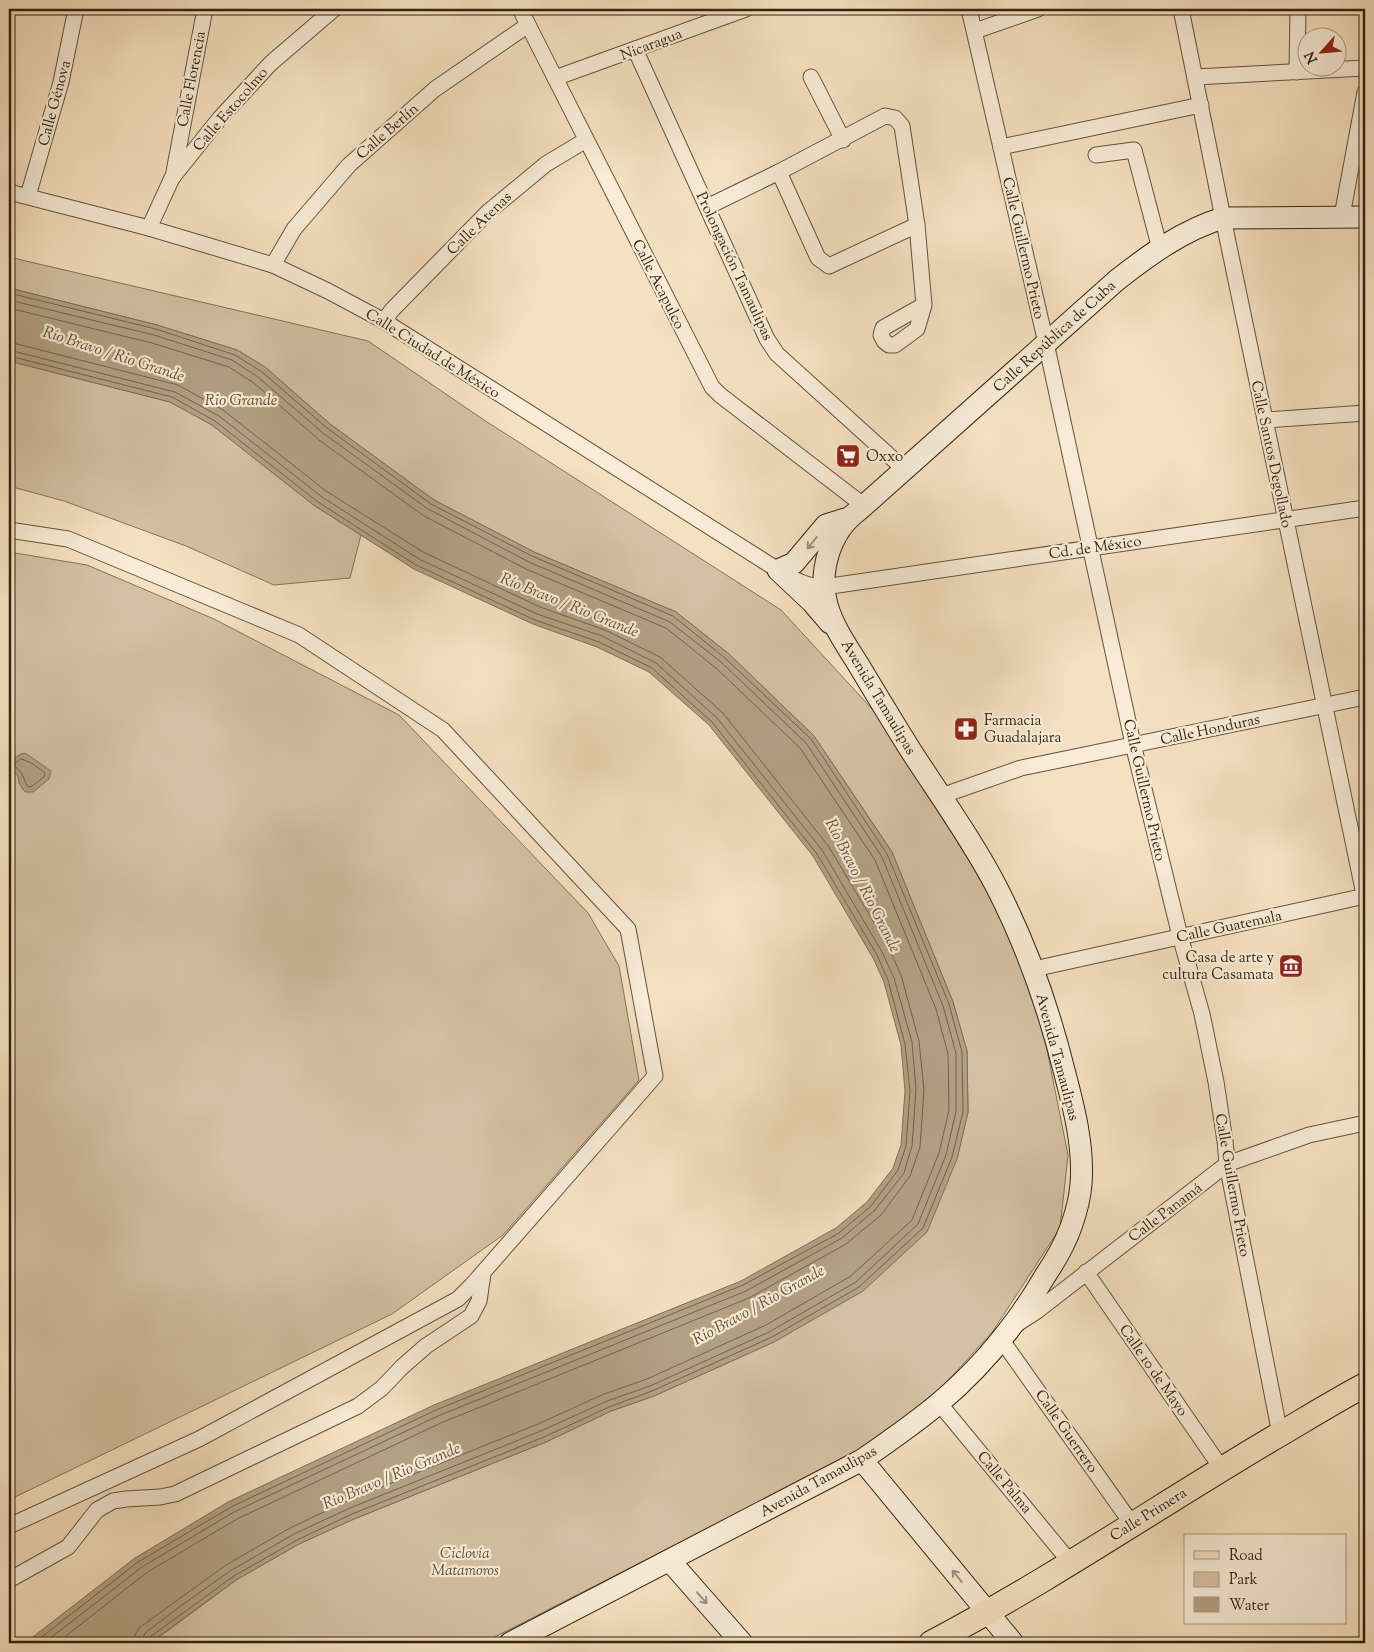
<svg xmlns="http://www.w3.org/2000/svg" width="1374" height="1652" viewBox="0 0 1374 1652" font-family="'Sorts Mill Goudy',serif">
  <style>
    .green { fill: #d4c1a3; stroke: #847258 }
    .water { fill: #b3a184; stroke: #806f55 }
    .lines { fill: none; stroke-linecap: round; stroke-linejoin: round }
    .shore { stroke: #736249; stroke-width: 1 }
    .street-casing { stroke: #64533b; stroke-width: 17 }
    .secondary-casing { stroke: #33240e; stroke-width: 23 }
    .primary-casing { stroke: #33240e; stroke-width: 26 }
    .street { stroke: #f8ecd7; stroke-width: 15 }
    .secondary { stroke: #f8ecd7; stroke-width: 21 }
    .primary { stroke: #f5e1c1; stroke-width: 24 }
    .oneway { stroke: #9f927d }
    .labels { text-anchor: middle; stroke-width: 4.5; stroke-linejoin: round; paint-order: stroke }
    .street-label { font-size: 15px; fill: #33240e; stroke: #f8ecd7 }
    .poi-label { font-size: 15px; fill: #33240e; stroke: #f8ecd7; text-anchor: start }
    .park-label { font-size: 15px; font-style: italic; fill: #5b4b33; stroke: #f8ecd7 }
    .water-label { font-size: 16px; font-style: italic; fill: #605037; stroke: #f8ecd7 }
  </style>
  <rect width="100%" height="100%" fill="#f5e1c1"/>
  <filter id="stains"><feTurbulence type="fractalNoise" baseFrequency=".004" numOctaves="4"/><feColorMatrix values="0 0 0 0 .2 0 0 0 0 .09 0 0 0 0 .02 0 0 0 .5 -.17"/></filter>
  <radialGradient id="worn" r=".72"><stop offset=".6" stop-color="#630" stop-opacity="0"/><stop offset="1" stop-color="#630" stop-opacity=".3"/></radialGradient>
  <!-- green -->
  <g class="green">
    <path d="M9,257l359,84 116,79 297,190 92,100 53,78 59,94 41,86 21,82 21,105 -8,73 -67,103 -58,64 -78,57 -374,191h-332l85,-63 63,-36 55,-25 192,-77 65,-31 43,-15 120,-54 183,-183 11,-47 -1,-61 -14,-49 -61,-150 -78,-116 -85,-82 -53,-42 -142,-60 -100,-52 -104,-76 -65,-57 -28,-17 -80,-25 -148,-37z"/>
    <path d="M9,361l161,41 42,23 103,81 46,29 -11,43 -76,7 -88,-39 -122,-45 -55,-15z"/>
    <path d="M9,552l78,13 127,54 185,96 189,198 31,53 20,114 -136,155 -111,79 -383,186z"/>
  </g>
  <!-- water -->
  <g class="water">
    <path d="M9,288l148,37 80,25 28,17 65,57 104,76 100,52 142,60 53,42 85,82 78,116 61,150 14,49 1,61 -11,47 -30,73 -64,59 -89,51 -120,54 -43,15 -65,31 -192,77 -55,25 -63,36 -86,63h-125l110,-85 93,-56 206,-97 307,-124 95,-53 31,-26 26,-34 8,-23 4,-54 -4,-46 -17,-63 -11,-24 -60,-102 -104,-131 -60,-53 -52,-25 -64,-23 -119,-55 -99,-63 -103,-81 -42,-23 -161,-41z"/>
    <path d="M25,753l26,18 -2,8 -16,13h-8l-6,-9 -1,-7 -9,-9v-5l12,-8z"/>
  </g>
  <g class="lines">
    <!-- shore -->
    <g class="shore">
      <path d="M9,293l147,36 79,26 27,17 65,56 104,76 101,52 141,60 52,42 86,81 76,115 62,150 13,48 1,60 -11,45 -29,71 -64,59 -87,50 -120,54 -43,16 -65,30 -192,77 -55,26 -63,36 -84,61 -2,6"/>
      <path d="M9,300l145,35 78,25 26,17 65,56 105,76 101,53 141,60 51,40 85,81 76,114 61,149 13,47v58l-10,44 -28,69 -62,58 -87,50 -119,54 -43,15 -66,30 -191,77 -56,26 -64,37 -48,34 -37,28 -4,10"/>
      <path d="M9,308l143,35 77,24 25,16 65,57 105,76 102,53 140,59 50,40 84,80 75,112 61,149 12,45 1,56 -10,43 -27,67 -61,56 -85,49 -119,54 -43,15 -66,30 -191,77 -57,27 -64,37 -87,63 -4,7 -1,8"/>
      <path d="M9,342l169,43 45,25 103,81 97,61 117,55 65,23 55,27 63,56 106,134 60,101 12,27 18,66 5,49 -4,57 -10,29 -29,39 -35,29 -97,54 -308,125 -204,96 -91,54 -89,70"/>
      <path d="M9,350l166,42 44,24 103,81 97,62 118,55 65,22 54,27 61,55 105,132 60,102 12,26 18,64 4,48 -4,56 -8,27 -29,37 -33,28 -96,53 -308,125 -204,96 -92,55 -98,76"/>
      <path d="M9,356l163,41 43,24 103,81 98,63 119,55 64,22 53,26 60,54 105,132 60,101 11,25 17,64 5,47 -4,55 -8,24 -27,36 -32,27 -96,52 -307,125 -205,97 -93,55 -104,81"/>
      <path d="M22,759l11,5 12,9 -1,4 -13,10 -4,-1 -5,-12 -7,-8v-3z"/>
    </g>
    <defs>
      <g id="street">
        <path d="M520,9l192,378 8,8 143,110"/>
        <path d="M969,9l77,334 87,401 47,192 22,78 14,68 9,59 2,23 53,270"/>
        <path d="M1181,9l42,209 142,681"/>
        <path d="M975,31l63,-22"/>
        <path d="M635,49l132,290 10,15 127,115"/>
        <path d="M1297,72l1,-63"/>
        <path d="M811,77l32,63"/>
        <path d="M1195,77l170,-9"/>
        <path d="M555,78l191,-69"/>
        <path d="M1001,147l200,-42"/>
        <path d="M1096,155l38,-5 26,99"/>
        <path d="M779,172l106,-56 10,2 7,8 15,99 7,80 -7,24 -22,16h-6l-5,-4 -3,-6 2,-7 41,-23"/>
        <path d="M173,177l32,-168"/>
        <path d="M9,192l140,36 124,37 55,26 56,30 394,249c16,9 28,17 46,17l541,-79"/>
        <path d="M28,196l33,-114 15,-73"/>
        <path d="M707,207l72,-35 39,86 11,8 88,-41"/>
        <path d="M1342,216l23,-124"/>
        <path d="M149,228l23,-50 48,-60 51,-55 63,-54"/>
        <path d="M273,265l21,-36 55,-64 86,-76 93,-64"/>
        <path d="M384,321l8,-11 96,-98 58,-48 40,-24"/>
        <path d="M1265,420l100,-7"/>
        <path d="M9,530l59,9 231,96 144,95 185,199 27,147 -183,209 -14,14 -259,140 -190,87"/>
        <path d="M941,796l80,-28 344,-71"/>
        <path d="M1034,969l331,-73"/>
        <path d="M1086,1272l136,197"/>
        <path d="M1017,1324l20,-13 190,-147 82,-29 56,-12"/>
        <path d="M1001,1339l131,185"/>
        <path d="M939,1403l131,159"/>
        <path d="M9,1580l59,-33 29,-37 16,-9 13,-2 34,-2 15,-3 183,-88 24,-18 20,-21 24,-21 45,-30 8,-15 4,-27"/>
      </g>
      <g id="secondary">
        <path d="M830,623l-18,-21 -34,-32 16,-7 32,-38 19,-6"/>
        <path d="M862,1460l151,183"/>
        <path d="M670,1561l72,82"/>
        <path d="M510,1643l352,-183c26,-18 52,-36 76,-56 43,-36 79,-80 107,-128 10,-15 20,-32 26,-49 5,-14 9,-29 10,-43 3,-37 -7,-76 -16,-110 -16,-65 -38,-128 -69,-188 -24,-46 -55,-89 -83,-132 -19,-30 -37,-60 -55,-90 -12,-19 -25,-38 -31,-59 -9,-34 3,-74 32,-95l258,-230c32,-25 66,-50 106,-62l142,-1"/>
      </g>
      <path id="primary" d="M931,1643c116,-61 226,-136 339,-203 31,-18 63,-38 95,-55"/>
    </defs>
    <!-- street casing -->
    <use href="#street" class="street-casing"/>
    <!-- secondary casing -->
    <use href="#secondary" class="secondary-casing"/>
    <!-- primary casing -->
    <use href="#primary" class="primary-casing"/>
    <!-- street -->
    <use href="#street" class="street"/>
    <!-- secondary -->
    <use href="#secondary" class="secondary"/>
    <!-- primary -->
    <use href="#primary" class="primary"/>
  </g>
  <!-- one-way arrows -->
  <defs><path id="oneway-shaft" d="M-6 0H5M1.5-3L5.5 0L1.5 3" fill="none" stroke-width="1.6" stroke-linecap="round" stroke-linejoin="round" transform="scale(1.25)"/></defs>
  <g class="oneway">
    <use href="#oneway-shaft" transform="translate(812 543) rotate(129)"/>
    <use href="#oneway-shaft" transform="translate(957 1576) rotate(-129)"/>
    <use href="#oneway-shaft" transform="translate(702 1598) rotate(49)"/>
  </g>
  <!-- icons -->
  <defs>
    <symbol id="supermarket-square" viewBox="-11 -11 22 22"><rect x="-9" y="-9" width="18" height="18" rx="4" fill="#8f2418" stroke="#f8ecd7"/><path d="M-6-5.5h2.5l.6 2H6L4.5 2H-2.5L-4.4-4H-6ZM-1.5 3.2a1.3 1.3 0 1 0 .1 0ZM3 3.2a1.3 1.3 0 1 0 .1 0Z" fill="#fff"/></symbol>
    <symbol id="pharmacy-square" viewBox="-11 -11 22 22"><rect x="-9" y="-9" width="18" height="18" rx="4" fill="#8f2418" stroke="#f8ecd7"/><path d="M-2-6h4v4h4v4h-4v4h-4v-4h-4v-4h4Z" fill="#fff"/></symbol>
    <symbol id="museum-square" viewBox="-11 -11 22 22"><rect x="-9" y="-9" width="18" height="18" rx="4" fill="#8f2418" stroke="#f8ecd7"/><path d="M0-6L6-3V-2H-6V-3ZM-5-1h2V3h-2ZM-1-1h2V3h-2ZM3-1h2V3H3ZM-6 4H6V6H-6Z" fill="#fff"/></symbol>
  </defs>
  <g fill-rule="evenodd">
    <use href="#supermarket-square" x="834" y="442" width="28" height="28"/>
    <use href="#pharmacy-square" x="952" y="715" width="28" height="28"/>
    <use href="#museum-square" x="1277" y="952" width="28" height="28"/>
  </g>
  <g class="labels">
    <!-- street labels -->
    <g class="street-label">
      <text transform="translate(651 44) rotate(-21)" y="5">Nicaragua</text>
      <text transform="translate(191 79) rotate(-79)" y="5">Calle Florencia</text>
      <text transform="translate(54 103) rotate(-75)" y="5">Calle Génova</text>
      <text transform="translate(230 109) rotate(-49)" y="5">Calle Estocolmo</text>
      <text transform="translate(387 131) rotate(-41)" y="5">Calle Berlín</text>
      <text transform="translate(479 223) rotate(-44)" y="5">Calle Atenas</text>
      <text transform="translate(1024 248) rotate(77)" y="5">Calle Guillermo Prieto</text>
      <text transform="translate(735 266) rotate(65)" y="5">Prolongación Tamaulipas</text>
      <text transform="translate(659 284) rotate(63)" y="5">Calle Acapulco</text>
      <text transform="translate(1054 336) rotate(-42)" y="5">Calle República de Cuba</text>
      <text transform="translate(433 353) rotate(32)" y="5">Calle Ciudad de México</text>
      <text transform="translate(1272 454) rotate(78)" y="5">Calle Santos Degollado</text>
      <text transform="translate(1095 547) rotate(-8)" y="5">Cd. de México</text>
      <text transform="translate(879 697) rotate(59)" y="5">Avenida Tamaulipas</text>
      <text transform="translate(1210 729) rotate(-12)" y="5">Calle Honduras</text>
      <text transform="translate(1145 790) rotate(77)" y="5">Calle Guillermo Prieto</text>
      <text transform="translate(1229 926) rotate(-12)" y="5">Calle Guatemala</text>
      <text transform="translate(1058 1057) rotate(75)" y="5">Avenida Tamaulipas</text>
      <text transform="translate(1233 1185) rotate(80)" y="5">Calle Guillermo Prieto</text>
      <text transform="translate(1165 1212) rotate(-37)" y="5">Calle Panamá</text>
      <text transform="translate(1154 1370) rotate(55)" y="5">Calle 10 de Mayo</text>
      <text transform="translate(1067 1431) rotate(55)" y="5">Calle Guerrero</text>
      <text transform="translate(818 1481) rotate(-29)" y="5">Avenida Tamaulipas</text>
      <text transform="translate(1005 1482) rotate(50)" y="5">Calle Palma</text>
      <text transform="translate(1148 1514) rotate(-32)" y="5">Calle Primera</text>
    </g>
    <!-- poi labels -->
    <g class="poi-label">
      <text x="866" y="461">Oxxo</text>
      <text x="984" y="725">Farmacia<tspan x="984" dy="17">Guadalajara</tspan></text>
      <text x="1274" y="962" text-anchor="end">Casa de arte y<tspan x="1274" dy="17">cultura Casamata</tspan></text>
    </g>
    <!-- park labels -->
    <g class="park-label">
      <text x="465" y="1558">Ciclovía<tspan x="465" dy="17">Matamoros</tspan></text>
    </g>
    <!-- water labels -->
    <g class="water-label">
      <text transform="translate(114 353) rotate(18)" y="6">Río Bravo / Rio Grande</text>
      <text x="241" y="405">Rio Grande</text>
      <text transform="translate(570 604) rotate(22)" y="6">Río Bravo / Rio Grande</text>
      <text transform="translate(864 885) rotate(63)" y="6">Río Bravo / Rio Grande</text>
      <text transform="translate(758 1304) rotate(-29)" y="6">Río Bravo / Rio Grande</text>
      <text transform="translate(391 1475) rotate(-23)" y="6">Río Bravo / Rio Grande</text>
    </g>
  </g>
  <!-- margin -->
  <rect width="1374" height="1652" fill="none" stroke="#f5e1c1" stroke-width="30"/>
  <rect x="10" y="10" width="1354" height="1632" fill="none" stroke="#33240e" stroke-width="2.5"/>
  <rect x="15" y="15" width="1344" height="1622" fill="none" stroke="#33240e"/>
  <!-- legend -->
  <rect x="1184" y="1534" width="162" height="90" fill="#f8ecd7" stroke="#a99c87"/>
  <rect x="1194" y="1551" width="25" height="8" fill="#f5e1c1" stroke="#a99c87"/>
  <text x="1229" y="1560" font-size="15" fill="#33240e">Road</text>
  <rect x="1194" y="1572" width="25" height="15" fill="#d4c1a3" stroke="#a99c87"/>
  <text x="1229" y="1584" font-size="15" fill="#33240e">Park</text>
  <rect x="1194" y="1597" width="25" height="15" fill="#b3a184" stroke="#a99c87"/>
  <text x="1229" y="1610" font-size="15" fill="#33240e">Water</text>
  <!-- north arrow -->
  <g transform="translate(1322 52) rotate(243)"><circle r="24" fill="#f8ecd7" stroke="#a99c87"/>
  <path d="M0-4L9 19L0 12L-9 19Z" fill="#8f2418"/>
  <text y="-8" font-size="14" font-weight="bold" text-anchor="middle" fill="#33240e">N</text>
  </g>
  <rect width="100%" height="100%" filter="url(#stains)"/>
  <rect width="100%" height="100%" fill="url(#worn)"/>
</svg>
